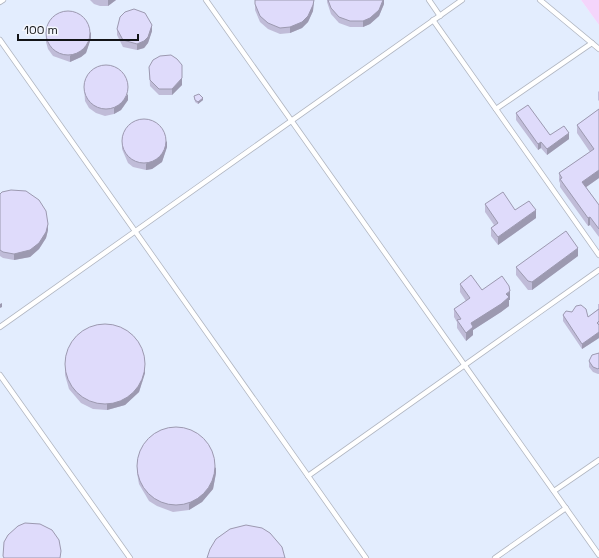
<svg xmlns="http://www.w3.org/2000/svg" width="599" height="558" viewBox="0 0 599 558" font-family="'Space Grotesk',sans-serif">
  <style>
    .built { fill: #e3edfe }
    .green { fill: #f4d5fb }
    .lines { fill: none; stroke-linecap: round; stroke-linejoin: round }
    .lane-casing { stroke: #b1b6c1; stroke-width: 6 }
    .lane { stroke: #fff; stroke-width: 4.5 }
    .wall { fill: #c0bcd8 }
    .shaded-wall { fill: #9c99b0 }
    .building { fill: #dfdbfb; stroke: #9c99b0 }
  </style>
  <rect width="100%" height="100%" fill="#f4f7fe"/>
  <!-- built -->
  <path class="built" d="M0,0h581l18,25v533h-599z"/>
  <!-- green -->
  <path class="green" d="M581,0h18v25z"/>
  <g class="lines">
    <defs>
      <g id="lane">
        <path d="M206,0l393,555"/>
        <path d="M429,0l11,16"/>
        <path d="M540,0l59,49"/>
        <path d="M0,2l3,-2"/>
        <path d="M433,20l166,235"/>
        <path d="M0,40l366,518"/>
        <path d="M496,109l96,-66"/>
        <path d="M0,327l462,-327"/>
        <path d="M0,375l130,183"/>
        <path d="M308,476l291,-206"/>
        <path d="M554,491l45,-31"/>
        <path d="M495,558l71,-50"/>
      </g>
    </defs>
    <!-- lane casing -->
    <use href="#lane" class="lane-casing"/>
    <!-- lane -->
    <use href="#lane" class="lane"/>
  </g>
  <!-- wall -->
  <g class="wall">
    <path d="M90,0h26l-8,6h-8l-6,-2z"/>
    <path d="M255,0h59l-1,11 -5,11 -6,6 -12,5 -10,1 -12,-5 -8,-7 -5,-12z"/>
    <path d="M327,0h57v4l-5,12 -9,8 -7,3h-13l-11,-4 -8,-9 -4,-12z"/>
    <path d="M117,29l35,2 -4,12 -4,5 -7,2 -14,-3 -6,-12z"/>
    <path d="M46,36l45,2 -5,15 -5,4 -11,5 -17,-6 -5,-7 -2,-7z"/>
    <path d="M149,67l33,18 -10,10h-13l-9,-9z"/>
    <path d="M84,84l44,16 -7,10 -7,4 -9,2 -9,-3 -7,-5 -4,-7z"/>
    <path d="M599,91v10l-1,-1v-8z"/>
    <path d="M194,96l9,4 -5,4 -3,-2z"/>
    <path d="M599,109v69l-13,9 13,18v32l-9,-12 -2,1 -28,-39v-4l-1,-2v-8l31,-21 -13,-19v-8z"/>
    <path d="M516,113l34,22 19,4 -22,16 -6,-7 -3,2 -22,-30z"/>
    <path d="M122,136l45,11 -5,15 -10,7 -6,1 -13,-3 -5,-4 -6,-14z"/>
    <path d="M0,194l48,36 -2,8 -7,11 -9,8 -16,3 -11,-2 -3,-2z"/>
    <path d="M485,204l30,6 21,8 -38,27 -7,-9v-8l3,-3 -9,-13z"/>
    <path d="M578,256l-46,34h-4l-12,-15v-8z"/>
    <path d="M460,284l22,6 28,10h-1v6l-8,6 -28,18v5l-7,6 -9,-13v-6l-3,-5v-8l12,-8 -6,-9z"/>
    <path d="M598,304h1v34l-17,11 -19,-28v-6l25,2 10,-8z"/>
    <path d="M599,353v21h-1l-5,-2 -4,-5v-6z"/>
    <path d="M65,369l80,4 -6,19 -14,13 -18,5 -14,-1 -12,-6 -12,-14 -4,-14z"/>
    <path d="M137,467l79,6 -3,16 -11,13 -13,8 -16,2 -16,-6 -8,-5 -10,-17 -2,-11z"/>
  </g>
  <!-- shaded-wall -->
  <g class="shaded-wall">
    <path d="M108,0h8l-8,6z"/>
    <path d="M314,0l-1,11 -5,11 -6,6 -12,5v-6z"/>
    <path d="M383,0h1v4l-5,12 -9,8 -7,3v-6z"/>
    <path d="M152,25v6l-4,12 -4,5 -7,2v-6z"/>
    <path d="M91,32v6l-5,15 -5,4 -11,5v-6z"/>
    <path d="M182,78v7l-10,10v-6z"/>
    <path d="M128,94v6l-7,10 -7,4v-6z"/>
    <path d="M203,98v2l-5,4v-2z"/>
    <path d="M569,133v6l-22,16v-6z"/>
    <path d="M167,141v6l-5,15 -10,7 -6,1v-6z"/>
    <path d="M541,142v6l-3,2v-6z"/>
    <path d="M599,170v8l-17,12v-8z"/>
    <path d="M536,210v8l-38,27v-8z"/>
    <path d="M590,217v8l-2,1v-8z"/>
    <path d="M48,224v6l-2,8 -7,11 -9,8 -16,3v-6z"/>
    <path d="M578,248v8l-46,34v-8z"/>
    <path d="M510,291v9h-1v6l-8,6 -28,18v5l-7,6v-8l5,-10z"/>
    <path d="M2,303v4l-2,1v-4z"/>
    <path d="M599,332v6l-17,11v-5z"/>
    <path d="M145,367v6l-6,19 -14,13 -18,5v-6z"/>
    <path d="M216,467v6l-3,16 -11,13 -13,8v-6z"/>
  </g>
  <!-- building -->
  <g class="building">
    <path d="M255,0h59l-1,5 -5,11 -6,6 -12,5 -10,1 -12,-5 -8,-7 -5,-12z"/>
    <path d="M328,0h55l-4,10 -9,8 -7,3h-13l-11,-4 -8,-9z"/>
    <path d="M134,9l11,4 7,12 -4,12 -4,4 -7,3 -14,-4 -6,-11 3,-12 5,-5z"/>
    <circle cx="68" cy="33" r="22"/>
    <path d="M171,55l6,4 5,6v13l-10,11h-13l-9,-9 -1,-13 4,-7 7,-4z"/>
    <circle cx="106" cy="87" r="22"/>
    <path d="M199,94l4,4 -5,4 -3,-2 -1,-4z"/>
    <path d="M528,105l22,30 14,-9 5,7 -22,16 -6,-7 -3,2 -22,-31z"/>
    <path d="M599,109v61l-17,12 17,23v24l-9,-12 -2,1 -28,-39 2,-1 -3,-5 35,-24 -17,-24z"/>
    <circle cx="144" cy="141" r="22"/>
    <path d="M11,190l15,1 13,9 7,11 2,13 -2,8 -7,11 -9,7 -16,4 -11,-2 -3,-2v-56l2,-2z"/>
    <path d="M503,192l12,18 14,-9 7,9 -38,27 -7,-9 7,-5 -13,-19z"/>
    <path d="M566,231l12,17 -46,34 -4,-1 -12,-14z"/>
    <path d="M471,275l11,15 20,-14 7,10 1,5 -4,3 3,3 -8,7 -30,19 2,4 -7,6 -9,-13 4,-1 -7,-10 16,-11 -10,-14z"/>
    <path d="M581,305l5,4 2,8 11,-8v12l-2,2 2,2v7l-17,12 -19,-29 3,-4 6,1 4,-6z"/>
    <circle cx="105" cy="364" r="40"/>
    <path d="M599,353v15l-1,1 -5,-2 -4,-6 3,-6z"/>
    <circle cx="176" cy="466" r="39"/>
    <path d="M25,523l15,1 12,6 7,10 2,11 -1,7h-56l-1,-2 1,-14 4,-7 10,-9z"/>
    <path d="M246,525l16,3 8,5 12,14 3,11h-78l3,-9 6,-10 14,-10z"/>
  </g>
  <!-- scale -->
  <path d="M18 34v6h120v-6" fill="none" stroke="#121417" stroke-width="2"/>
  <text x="24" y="34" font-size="12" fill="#121417" stroke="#f4f7fe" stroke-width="3" paint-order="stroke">100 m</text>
</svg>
